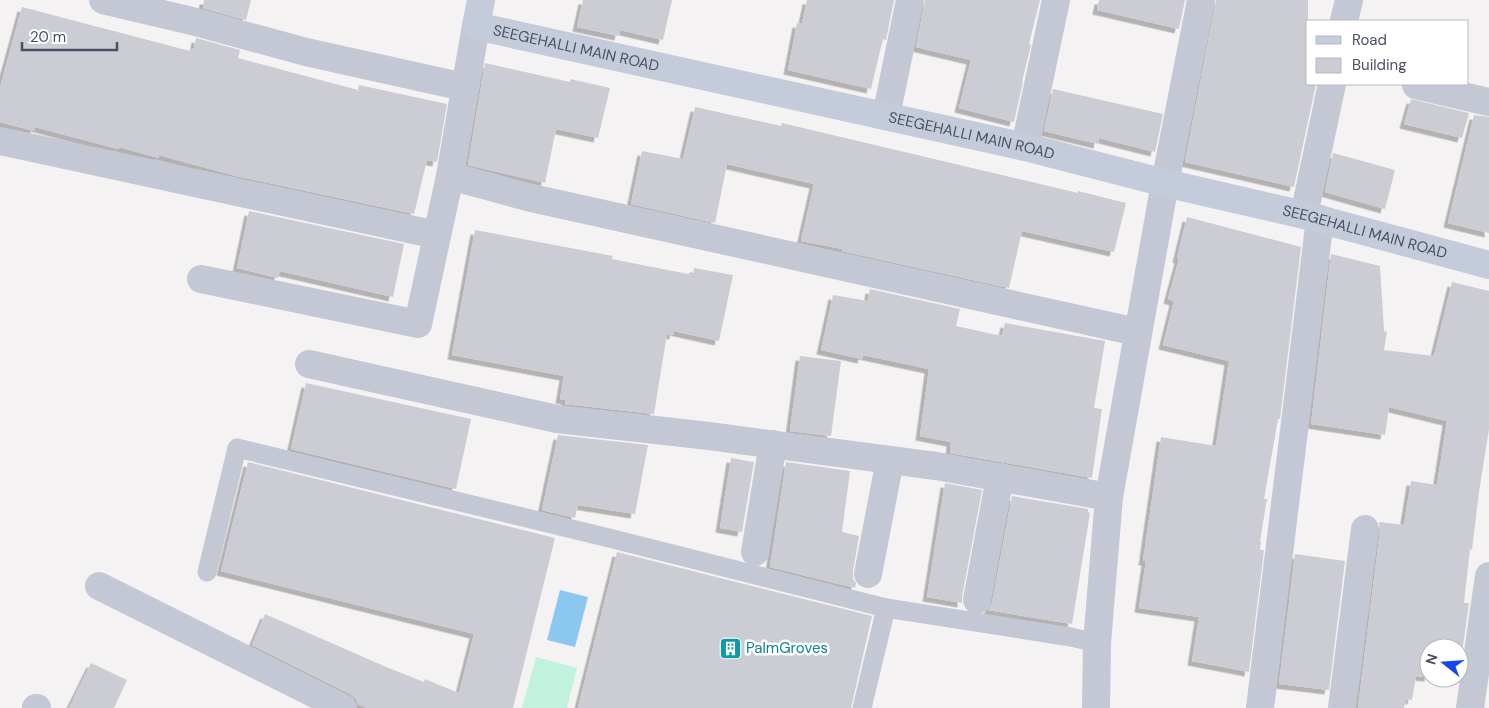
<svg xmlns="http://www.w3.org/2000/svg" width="1489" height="708" viewBox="0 0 1489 708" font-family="'DM Sans',sans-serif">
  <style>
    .green { fill: #c1f2de }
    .water { fill: #8cc7f0 }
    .building { fill: #cccdd4; filter: url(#shadow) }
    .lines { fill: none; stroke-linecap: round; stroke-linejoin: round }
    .lane { stroke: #c3c8d4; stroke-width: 19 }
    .street { stroke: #c3c8d4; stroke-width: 28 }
    .secondary { stroke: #c4cbdb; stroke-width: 28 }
    .labels { text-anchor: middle; stroke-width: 5; stroke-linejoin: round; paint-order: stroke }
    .street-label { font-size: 15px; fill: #495060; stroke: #fff }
    .culture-label { font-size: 15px; fill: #0d838f; stroke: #fff; text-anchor: start }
  </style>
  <defs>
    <filter id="shadow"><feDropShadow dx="-4.5" dy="4.5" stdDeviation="0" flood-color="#0004"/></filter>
  </defs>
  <rect width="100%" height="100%" fill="#f4f2f2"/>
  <!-- green -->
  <path class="green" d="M536,657l41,11 -10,40h-45z"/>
  <!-- water -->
  <path class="water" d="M560,590l28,7 -13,50 -28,-7z"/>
  <!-- building -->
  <g class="building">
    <path d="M204,0h47l-5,20 -43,-12z"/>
    <path d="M583,0h89l-9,40 -43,-10 -1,6 -42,-9z"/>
    <path d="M807,0h87l-8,40 -3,-1 -12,50 -83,-19 9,-47 5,1z"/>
    <path d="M925,0h115l-11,44 2,1 -9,37h1l-9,40 -55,-14 12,-48 -55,-13z"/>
    <path d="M1099,0h86l-6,29 -82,-19z"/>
    <path d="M1216,0h92v84h8l-22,103 -109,-25z"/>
    <path d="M22,7l168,44v-3l4,1 2,-11 44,12 -2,8 120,32 1,-5 88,19 -10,58 -10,-2 -13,54 -178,-38 -77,-21v3l-40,-11 -1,2 -83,-22 -1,4 -34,-9v-35z"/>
    <path d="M485,63l85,19v-3l40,9 -12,50 -42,-9 -11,54 -77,-18z"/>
    <path d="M1053,89l110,25 -8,38 -56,-14 -1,6 -54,-13z"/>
    <path d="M1411,99l58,14 -7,25 -58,-14z"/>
    <path d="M695,107l86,19 1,-3 296,70v-2l48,12 -12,49 -92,-21 -13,57 -167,-37 1,-2 -42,-8 13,-57 -87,-20 -12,59 -84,-19 11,-53 41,8z"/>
    <path d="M1474,115l15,2v116l-41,-10z"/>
    <path d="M1333,153l62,17 -10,39 -60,-17z"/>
    <path d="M249,211l155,33 -11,53 -113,-26 -2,7 -41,-10z"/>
    <path d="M1187,217l114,30 -21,172h-2l-14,80h3l-7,42h1l-1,9h4l-15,122 -57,-11 7,-44 -60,-9 7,-47h-3l18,-124 55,9 13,-85 -66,-16 11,-44 -6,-2 11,-40 -2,-1z"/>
    <path d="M475,230l138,26 -1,3 81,16 1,-7 39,7 -14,66 -45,-10v4l-7,-1 -13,80 -89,-10 1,-4 -6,-1 4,-23 -112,-21z"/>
    <path d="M1331,254l49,12 4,65 3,1 -3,18 50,6 18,-74 37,9v138l-10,63 -7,58 -2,-1 -6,54h5l-10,72v-27h-30v29l-13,-1 -4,24 -6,-1 -2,9h-46l22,-177 -1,-9 25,3 7,-44 26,4 10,-64 -58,-14 -4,28 -74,-11z"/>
    <path d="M870,289l90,20 -4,17 46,10 3,-13 100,18 -11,67 8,1 -10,69 -142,-25 1,-11 -31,-6 9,-67 -66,-14 -1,4 -41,-9 12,-55 35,6z"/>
    <path d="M800,356l41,5 -10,75 -41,-5z"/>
    <path d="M306,383l165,36 -15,70 -165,-40z"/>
    <path d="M558,435l90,10 -13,69 -57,-9 -3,13 -33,-8z"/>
    <path d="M731,458l23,4 -12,70 -22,-4z"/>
    <path d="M248,462l307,76 -42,170h-146l-9,-4 -2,-5 -6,-5 -98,-49 13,-31 119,52 40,16 1,-3 34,14 15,-59 -253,-63z"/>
    <path d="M786,462l64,9 -8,61 17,4 -6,35v8l3,4 -1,5 -85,-21z"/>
    <path d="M945,483l37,7 -20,107v6l-35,-6z"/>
    <path d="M1012,496l76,13v3l2,1 -18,111 -84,-14 4,-7z"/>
    <path d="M617,552l255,64 -21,92h-273z"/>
    <path d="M1295,554l50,7 -16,129 -50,-6z"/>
    <path d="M91,663l36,17 -13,28h-45z"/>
  </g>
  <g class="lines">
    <!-- lane -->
    <g class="lane">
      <path d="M207,572l30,-124 372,90 277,70 185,29 26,6"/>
      <path d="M862,708l24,-100"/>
    </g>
    <!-- street -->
    <g class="street">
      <path d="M103,0l89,21 114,31 158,35"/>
      <path d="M1344,21l5,-21"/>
      <path d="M1416,85l73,17"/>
      <path d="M886,116l24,-116"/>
      <path d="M0,141l437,94"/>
      <path d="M1025,147l31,-147"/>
      <path d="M450,176l77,21 610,135"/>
      <path d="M1304,215l28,-131"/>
      <path d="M201,279l217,45 32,-148 26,-150"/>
      <path d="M309,364l248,55 152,17 227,30 173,31"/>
      <path d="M755,552l18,-108"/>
      <path d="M868,574l22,-114"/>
      <path d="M99,586l244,122"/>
      <path d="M977,600l23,-123"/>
      <path d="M36,708h1"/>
      <path d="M1096,708l1,-65 12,-146 56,-314 36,-183"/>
      <path d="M1260,708l60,-489"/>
      <path d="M1342,708l23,-179"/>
      <path d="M1470,708l19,-132"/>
    </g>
    <!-- secondary -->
    <path class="secondary" id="s1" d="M481,0l-5,26 549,121 140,36 139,32 185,50"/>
  </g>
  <!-- icons -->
  <defs>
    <symbol id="building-square" viewBox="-11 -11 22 22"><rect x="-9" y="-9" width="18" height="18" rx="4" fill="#0f9aa8" stroke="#fff"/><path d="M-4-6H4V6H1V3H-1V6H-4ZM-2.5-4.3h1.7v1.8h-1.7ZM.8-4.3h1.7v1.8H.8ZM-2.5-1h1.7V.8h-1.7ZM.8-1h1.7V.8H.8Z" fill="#fff"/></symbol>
  </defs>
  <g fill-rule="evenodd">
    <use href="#building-square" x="718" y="636" width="25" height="25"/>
  </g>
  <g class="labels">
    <!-- street labels -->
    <g class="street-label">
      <text dy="5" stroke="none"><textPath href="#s1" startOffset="129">SEEGEHALLI MAIN ROAD</textPath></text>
      <text dy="5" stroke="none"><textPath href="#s1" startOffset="534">SEEGEHALLI MAIN ROAD</textPath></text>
      <text dy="5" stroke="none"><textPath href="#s1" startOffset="939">SEEGEHALLI MAIN ROAD</textPath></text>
    </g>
    <!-- culture labels -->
    <g class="culture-label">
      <text x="746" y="653">PalmGroves</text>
    </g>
  </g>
  <!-- legend -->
  <rect x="1306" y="20" width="162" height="65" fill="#ffffff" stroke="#b6b9bf"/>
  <rect x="1316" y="36" width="25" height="8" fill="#c4cbdb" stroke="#b6b9bf"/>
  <text x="1352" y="45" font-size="15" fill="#495060">Road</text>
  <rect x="1316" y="58" width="25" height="15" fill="#cccdd4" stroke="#b6b9bf"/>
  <text x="1352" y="70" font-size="15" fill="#495060">Building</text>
  <!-- north arrow -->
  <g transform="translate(1444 663) rotate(287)"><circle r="24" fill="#ffffff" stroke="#b6b9bf"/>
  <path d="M0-4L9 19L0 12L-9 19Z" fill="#1446ec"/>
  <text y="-8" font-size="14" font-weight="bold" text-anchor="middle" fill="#495060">N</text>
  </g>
  <!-- scale -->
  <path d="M22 42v8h95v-8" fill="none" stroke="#495060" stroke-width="2.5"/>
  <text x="30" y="42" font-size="15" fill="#495060" stroke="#ffffff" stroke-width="4" paint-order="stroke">20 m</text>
</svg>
